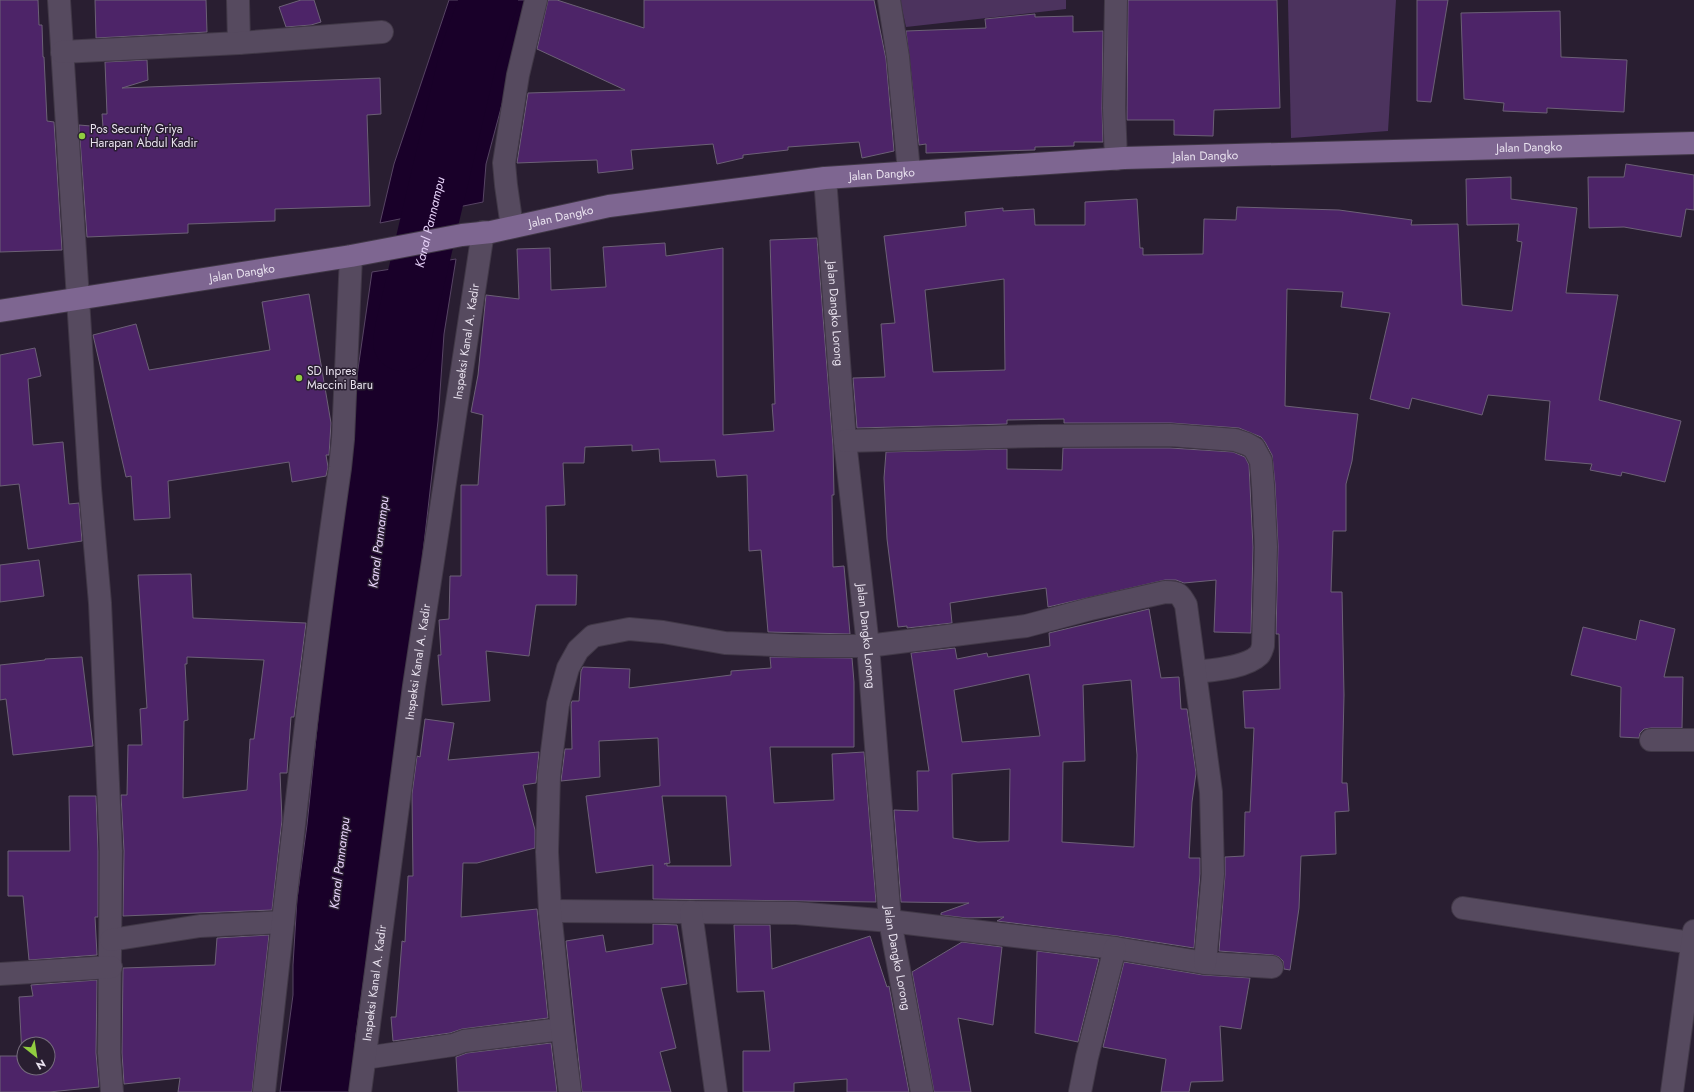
<svg xmlns="http://www.w3.org/2000/svg" width="1694" height="1092" viewBox="0 0 1694 1092" font-family="Jost,sans-serif">
  <style>
    .green { fill: #4c335e }
    .water { fill: #190029; stroke: #574464 }
    .lines { fill: none; stroke-linecap: round; stroke-linejoin: round }
    .river { stroke: #190029; stroke-width: 58 }
    .building { fill: #4d2468; stroke: #6c6076; fill-rule: evenodd }
    .minor-casing { stroke: #413847; stroke-width: 24 }
    .major-casing { stroke: #413847; stroke-width: 24 }
    .minor { stroke: #564a5f; stroke-width: 22 }
    .major { stroke: #7e6691; stroke-width: 22 }
    .poi-dot { fill: #91cd40; stroke: #291e31; stroke-width: 1.5 }
    .labels { text-anchor: middle; stroke-width: 3; stroke-linejoin: round; paint-order: stroke }
    .poi-label { font-size: 12px; fill: #e9e2ef; stroke: #291e31; text-anchor: start }
    .street-label { font-size: 12px; fill: #e9e2ef; stroke: #291e31 }
    .water-label { font-size: 13px; font-style: italic; fill: #e7d2f9; stroke: #291e31 }
  </style>
  <rect width="100%" height="100%" fill="#291e31"/>
  <!-- green -->
  <g class="green">
    <path d="M900,0h166v9l-160,18z"/>
    <path d="M1288,0h108l-8,131 -97,7z"/>
  </g>
  <!-- water -->
  <g class="water">
    <path d="M449,0h81l-44,164 -3,38 -103,21 14,-59z"/>
    <path d="M456,259l-12,75 -6,87 -19,167 -63,447 -5,57h-71l13,-97v-30l4,-66 10,-74 13,-126 38,-330 14,-97z"/>
  </g>
  <g class="lines">
    <!-- river -->
    <path class="river" id="s1" d="M402,342l2,-13 65,-275 20,-54"/>
  </g>
  <!-- building -->
  <g class="building">
    <path d="M0,0h38l1,25h3l1,32h1l3,64 7,1 8,128 -62,2z"/>
    <path d="M95,0h111l1,32 -111,6z"/>
    <path d="M301,0h13l7,22 -10,3 -25,2 -7,-20z"/>
    <path d="M548,0h9l87,28v-28h230l12,59 8,92 -32,7 -3,-16 -71,5v3l-45,5v3l-26,6 -4,-20 -82,6 2,19 -35,4 -1,-13 -80,3 11,-70 97,-3 -88,-41z"/>
    <path d="M1128,0h149l3,108 -66,2 -1,26 -39,-1v-15h-47z"/>
    <path d="M1417,0h31l-17,102 -14,-1z"/>
    <path d="M1560,11l1,46 66,3 -3,52 -77,-4v5l-44,-2 1,-8 -40,-4 -3,-86z"/>
    <path d="M1035,14v3l38,-1v16l30,-1 -1,77 1,34h-29v4l-39,1v3l-109,3v-9l-7,1 -13,-114 80,-3 -1,-9z"/>
    <path d="M147,60l1,20 -26,8 258,-10 1,36 -14,1 3,91 -95,3v12l-87,3v9l-101,4 -8,-112 24,2 -1,-13h5l-2,-52z"/>
    <path d="M1626,164l68,11v35l-8,-1 -5,28 -57,-10 -35,1 -1,-51h36z"/>
    <path d="M1511,177v22l66,9 -11,85 52,2 -19,105 82,21 -16,61 -43,-10 -1,4 -31,-6 2,-6 -47,-4 5,-59 -62,-6 -6,20 -70,-17 -3,11 -39,-10 20,-86 -49,-6 2,-15 -56,-3 -2,117 73,8 -6,47 -6,23v47h-13l-2,61h11l2,103 -2,88h5l2,28 -14,1 1,42 -35,2 -2,52 -9,62 -6,-1 -1,-8 -4,-4 -6,-2 -54,-4 6,-76v-18l19,-1 1,-44h5l4,-84h-9l-2,-37 37,-2 -1,-55h-3l2,-88 -3,-62 -3,-29 -7,-13 -4,-5 -22,-9 -68,-5h-107v-4l-57,1v4l-150,4 -4,-50 32,-1 -4,-53 14,-1 -11,-87 82,-10 -1,-14 38,-4v3l31,-2 1,16h50v-23l52,-3 3,49h3v7l60,-1 1,-35 32,1 1,-13 102,3 73,10 -1,5 47,-1 4,81 50,6 10,-69 -5,-1 2,-17 -52,1 -1,-46zM1004,279l1,91 -72,2 -8,-82z"/>
    <path d="M817,238l16,208 1,49h-2l1,72 11,-1 6,68 -82,-2 -7,-82 -12,1 -2,-76 -30,2 -2,-17 -55,2 -1,-13 -27,2v-6l-47,2 -1,16h-21l2,42 -19,1 1,69h30l-1,30h-40l-7,51 -43,-5 4,50 -48,4 -4,-50h3l-2,-35 10,-1 1,-43h11v-91h17l5,-70 -12,-3 7,-37 8,-80 33,4 -2,-50 33,-1 1,42 55,-3 -3,-40 62,-4 1,13 57,-8v187l51,-4 -2,-27h3l-5,-164z"/>
    <path d="M309,294l22,129 -2,32h-3l2,12 -2,9 -34,6 -3,-20 -121,19 2,37 -36,2 -3,-44 -5,1 -33,-142 43,-11 13,46 121,-20 -8,-48z"/>
    <path d="M35,348l6,28 -13,3 5,66 30,-3 6,62 10,-1 3,38 -54,8 -9,-65 -19,2v-131z"/>
    <path d="M1063,448h107l63,4 12,5 4,8 4,82 -2,86 -37,-1 2,-52 -32,3 -8,-3h-11l-117,27 -2,-19 -96,15 2,20 -45,5v-2l-9,1 -11,-88 -3,-61 2,-26 121,-3v20l55,1z"/>
    <path d="M39,560l5,36 -44,6v-37z"/>
    <path d="M191,574l2,44 113,5 -12,94h-3l-4,56h-7l2,47 -10,90 -149,6 1,-65 -3,-56h6l1,-50h14l-2,-36 7,-1 -9,-133zM187,657l77,3 -10,79h-4l-3,51 -64,8 1,-77 4,-1 -3,-56h2z"/>
    <path d="M1149,609l12,69 18,-1 2,32h6l9,64 -4,29 -3,56h11v16l-6,74 -77,-12 -120,-15 7,-4 -37,1 -26,-3v-2l28,-10 -68,-1 -7,-92 24,1 -1,-40h12l-18,-118 44,-5 2,11 30,-6 1,4 62,-11 -1,-13zM1029,674l11,62 -78,6 -8,-52zM1131,680l6,75 -3,92 -72,-5 1,-80 22,-1 -2,-76zM1010,769l-1,72 -31,1 -25,-4 -1,-64z"/>
    <path d="M1640,620l35,9 -11,48h19l-1,51h-31l-7,1 -4,4 -1,5 -19,-1 1,-50 -50,-12 12,-48 53,13z"/>
    <path d="M82,657l11,89 -80,9 -7,-56 -6,1v-35l45,-5v-1z"/>
    <path d="M770,657l82,1 2,24v65h-84l4,56 60,-3 -2,-46 32,-2 12,150 -223,-3v-34l-57,8 -10,-77 74,-10 -2,-48 -59,3 1,36 -39,4 4,-32h7l-1,-45 1,-3h7l2,-30 2,-4 47,2 -1,19 102,-13v-4l40,-3zM662,796h64l5,70h-64v-3l-3,1 6,-1z"/>
    <path d="M425,719l29,4 -6,37 91,-8 -3,31 -13,2 12,45v18l-58,15h-14l-2,54 76,-8 11,109 -86,11 -12,4 -57,8 -2,-24h5l6,-76 3,1 3,-66h5l-1,-82 5,-38 3,1z"/>
    <path d="M69,796h27l2,55v66h-3l2,38 -68,5 -6,-64h-15v-45h62z"/>
    <path d="M653,924l24,1 10,59 -26,4 15,60 -16,4 11,40h-89l-16,-151 37,-6 3,17 47,-8z"/>
    <path d="M734,925h36l2,44 98,-33 17,51 2,-1 20,106h-62v-13l-53,4v9h-51v-41h27l-6,-60 -27,1z"/>
    <path d="M269,935l-17,157h-74l2,-14 -56,6 -2,-31 1,-85 92,-3 2,-27z"/>
    <path d="M962,942l40,5 -9,78 -35,-7 13,74h-37l-22,-120z"/>
    <path d="M1037,951l62,8 -21,83 -43,-9z"/>
    <path d="M1124,962l79,13 47,3 -9,51 -21,-3 3,55 -32,1 -2,10h-28l5,-33 -63,-12z"/>
    <path d="M97,980l-1,73 3,34 -50,5h-49v-36h22l-3,-59 14,-1 -2,-11zM24,1044h24v24h-24z"/>
    <path d="M551,1043l6,49h-99l-2,-35 11,-4z"/>
  </g>
  <g class="lines">
    <defs>
      <g id="minor">
        <path d="M59,0l31,488 10,115 11,248 -2,202 3,39"/>
        <path d="M238,0l1,43"/>
        <path d="M889,0l9,57 11,114"/>
        <path d="M62,52l177,-9 143,-11"/>
        <path d="M1116,159l-2,-51 2,-108"/>
        <path id="s2" d="M825,178l20,263 23,205 22,275 32,171"/>
        <path d="M512,227l-6,-42 -2,-22 14,-88 18,-75"/>
        <path d="M845,441l195,-5 130,-1 65,5 12,4 7,4 7,13 2,24 3,62 -3,99c-1,3 -2,7 -4,9 -13,13 -47,15 -64,17"/>
        <path d="M1651,740h43"/>
        <path d="M1463,908l229,35"/>
        <path d="M550,911l246,2 94,8 225,27 90,15 67,4"/>
        <path d="M691,912l25,180"/>
        <path d="M111,940l89,-14 83,-4"/>
        <path d="M0,974l111,-7"/>
        <path d="M365,1058l88,-13 11,-4 98,-12"/>
        <path d="M264,1092c23,-209 46,-417 76,-624l3,-29 8,-183"/>
        <path id="s3" d="M360,1092l54,-406 69,-454"/>
        <path d="M570,1092l-8,-63 -12,-118 -3,-59 2,-77 9,-71 10,-36 10,-18 15,-14 36,-7 34,3 62,11 76,3h67l158,-20 64,-17 75,-17c14,0 15,2 21,13l25,187 2,82 -8,89"/>
        <path d="M1080,1092l7,-35 28,-109"/>
        <path d="M1672,1092l22,-161"/>
      </g>
      <g id="major">
        <path id="s4" d="M0,311l351,-55 111,-21 29,-3 118,-26 216,-28 299,-20 570,-15"/>
      </g>
    </defs>
    <!-- minor casing -->
    <use href="#minor" class="minor-casing"/>
    <!-- major casing -->
    <use href="#major" class="major-casing"/>
    <!-- minor -->
    <use href="#minor" class="minor"/>
    <!-- major -->
    <use href="#major" class="major"/>
  </g>
  <!-- markers -->
  <g class="poi-dot">
    <circle cx="82" cy="136" r="4"/>
    <circle cx="299" cy="378" r="4"/>
  </g>
  <g class="labels">
    <!-- poi labels -->
    <g class="poi-label">
      <text x="90" y="133">Pos Security Griya<tspan x="90" dy="14">Harapan Abdul Kadir</tspan></text>
      <text x="307" y="375">SD Inpres<tspan x="307" dy="14">Maccini Baru</tspan></text>
    </g>
    <!-- street labels -->
    <g class="street-label">
      <text dy="4" stroke="none"><textPath href="#s4" startOffset="1541">Jalan Dangko</textPath></text>
      <text dy="4" stroke="none"><textPath href="#s4" startOffset="1217">Jalan Dangko</textPath></text>
      <text dy="4" stroke="none"><textPath href="#s4" startOffset="893">Jalan Dangko</textPath></text>
      <text dy="4" stroke="none"><textPath href="#s4" startOffset="569">Jalan Dangko</textPath></text>
      <text dy="4" stroke="none"><textPath href="#s4" startOffset="245">Jalan Dangko</textPath></text>
      <text dy="4" stroke="none"><textPath href="#s2" startOffset="136">Jalan Dangko Lorong</textPath></text>
      <text dy="4" stroke="none"><textPath href="#s3" startOffset="758">Inspeksi Kanal A. Kadir</textPath></text>
      <text dy="4" stroke="none"><textPath href="#s2" startOffset="460">Jalan Dangko Lorong</textPath></text>
      <text dy="4" stroke="none"><textPath href="#s3" startOffset="434">Inspeksi Kanal A. Kadir</textPath></text>
      <text dy="4" stroke="none"><textPath href="#s2" startOffset="784">Jalan Dangko Lorong</textPath></text>
      <text dy="4" stroke="none"><textPath href="#s3" startOffset="110">Inspeksi Kanal A. Kadir</textPath></text>
    </g>
    <!-- water labels -->
    <g class="water-label">
      <text dy="5" stroke="none"><textPath href="#s1" startOffset="123">Kanal Pannampu</textPath></text>
      <text transform="translate(378 542) rotate(-83)" y="5">Kanal Pannampu</text>
      <text transform="translate(339 863) rotate(-83)" y="5">Kanal Pannampu</text>
    </g>
  </g>
  <!-- north arrow -->
  <g transform="translate(36 1056) rotate(150)"><circle r="19" fill="#291e31" stroke="#766c7d"/>
  <path d="M0-3L7 15L0 10L-7 15Z" fill="#91cd40"/>
  <text y="-6" font-size="11" font-weight="bold" text-anchor="middle" fill="#e9e2ef">N</text>
  </g>
</svg>
